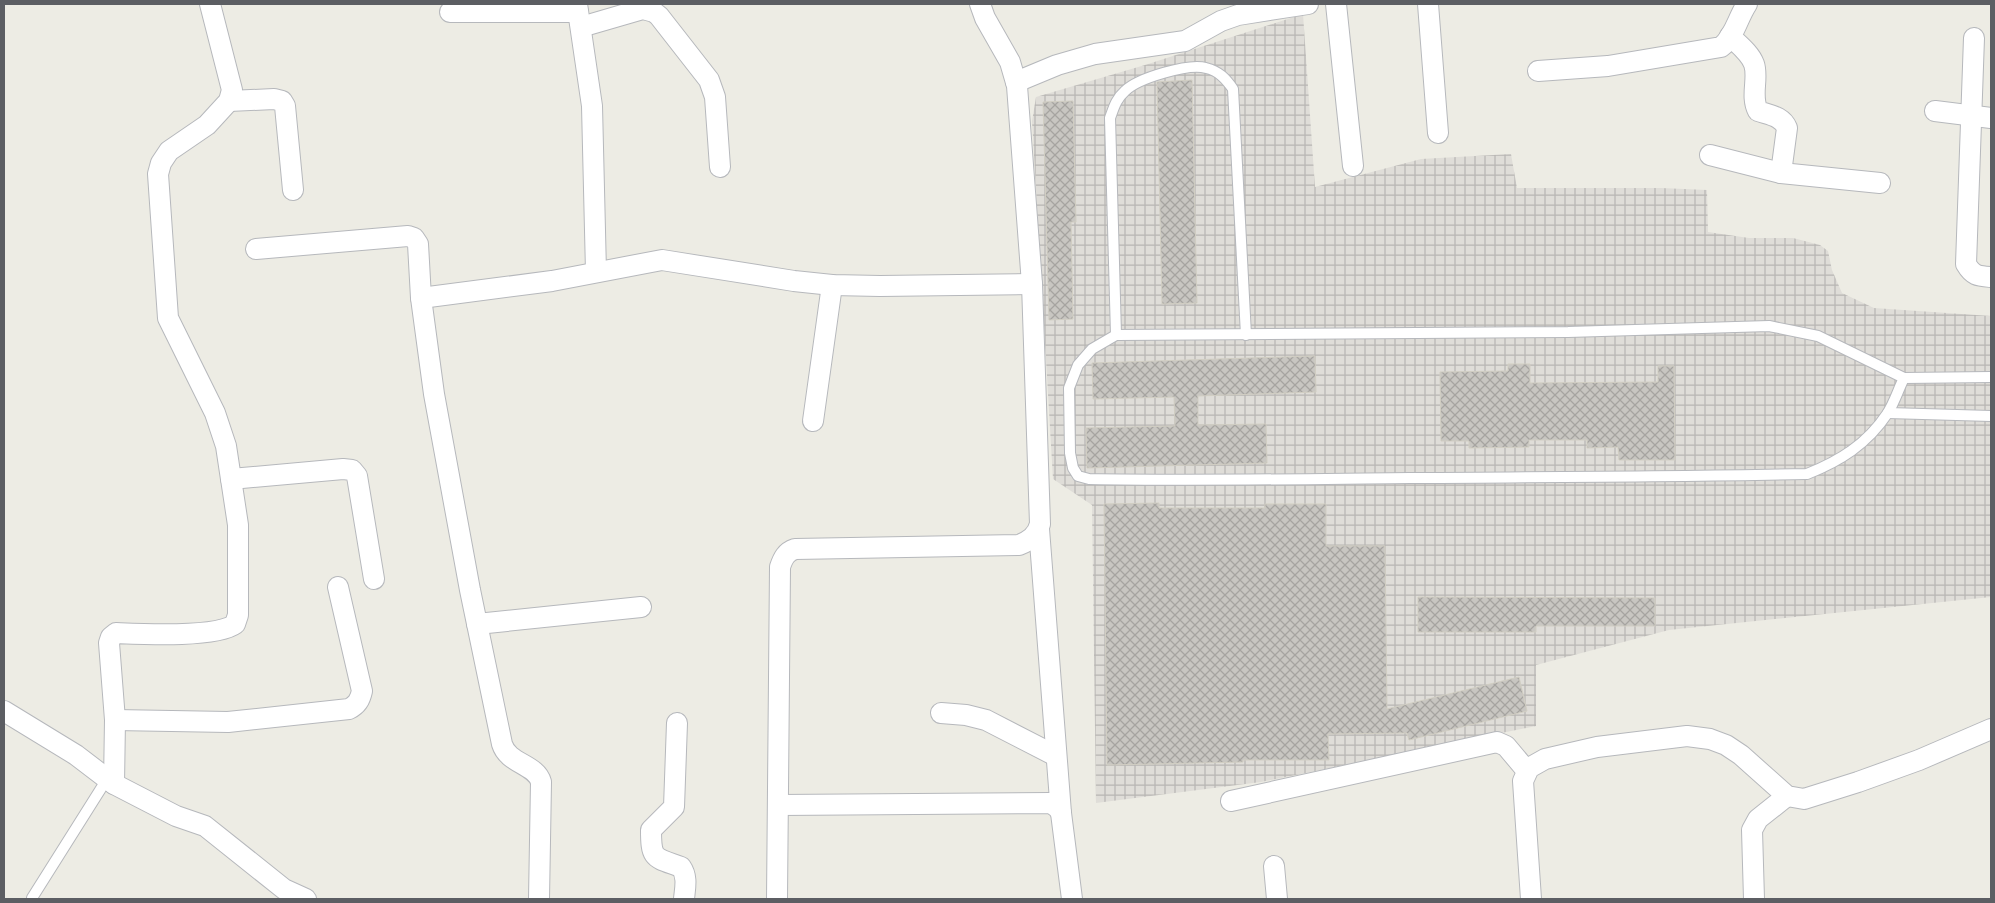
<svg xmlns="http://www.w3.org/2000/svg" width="1995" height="903" viewBox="0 0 1995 903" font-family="'Roboto Condensed',sans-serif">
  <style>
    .industrial { fill: url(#industrial-grid) }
    .building { fill: url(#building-cross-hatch); stroke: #d1cec3 }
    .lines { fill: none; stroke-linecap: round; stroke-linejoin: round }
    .lane-casing { stroke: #b6b8bc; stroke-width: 12 }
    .street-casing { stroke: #b6b8bc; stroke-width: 22 }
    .lane { stroke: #fff; stroke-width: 10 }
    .street { stroke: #fff; stroke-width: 20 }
  </style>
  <defs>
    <pattern id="industrial-grid" width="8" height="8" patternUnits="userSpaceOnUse" patternTransform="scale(1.25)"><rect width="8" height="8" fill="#dfddd8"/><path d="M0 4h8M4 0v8" fill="none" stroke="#b8b6b3"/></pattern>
    <pattern id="building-cross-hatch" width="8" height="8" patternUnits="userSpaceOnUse" patternTransform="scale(1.25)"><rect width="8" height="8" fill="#c8c6c1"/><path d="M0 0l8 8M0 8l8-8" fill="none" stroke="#a6a4a0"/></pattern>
  </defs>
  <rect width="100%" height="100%" fill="#edece4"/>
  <!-- industrial -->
  <path class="industrial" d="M1303,14l12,173 106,-28 90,-5 6,34h144l46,2 1,42 41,6h44l27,7 8,6 4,19 10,23 32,15 117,8v281l-322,33 -133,35v61l-275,56 -165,21 -4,-298 -39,-26 -21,-358 4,-24 109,-32z"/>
  <!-- building -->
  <g class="building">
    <path d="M1192,80l5,223 -35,1 -5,-222z"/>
    <path d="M1073,101l3,121h-5l2,97 -24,1 -6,-218z"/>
    <path d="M1315,356l1,36 -118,4v29l68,-1 1,39 -180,5 -1,-40 89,-2 -1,-29 -81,2 -1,-36z"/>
    <path d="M1508,364h22v19l128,-1v-16h16l1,94h-56l-1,-13 -31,1v-8h-58v7l-60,1v-7h-28l-1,-69 68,-1z"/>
    <path d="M1159,503v5h106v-4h61v42h59l2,163 132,-32 8,34 -118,29 -2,-7 -79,1 1,26h-86v2l-136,3 -3,-261z"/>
    <path d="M1418,597l237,1v28h-119v6h-118z"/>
  </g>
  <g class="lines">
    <defs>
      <g id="lane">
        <path d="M1116,335l-6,-217c4,-11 6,-19 15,-27 13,-13 64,-28 81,-23 13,3 20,11 27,21l13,246"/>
        <path d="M1904,378c-6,12 -10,26 -17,36 -20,30 -47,47 -80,60 -132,3 -264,3 -397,4 -107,1 -214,3 -321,1l-11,-3 -5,-8 -3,-15 -1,-65 9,-23 14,-16 24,-14 452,-3 201,-6 49,10 86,42 87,-1"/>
        <path d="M1888,413l103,3"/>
        <path d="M32,898l75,-119"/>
      </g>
      <g id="street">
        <path d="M577,4l15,102 4,166"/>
        <path d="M1336,4l17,162"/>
        <path d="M1428,4l10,129"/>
        <path d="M450,12h128"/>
        <path d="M581,27l62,-18 11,3 5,4 50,64 6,17 5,70"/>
        <path d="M1730,36c8,8 20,17 24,28 5,14 -4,32 4,47 11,4 24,5 29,17l-6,45"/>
        <path d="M1974,38l-8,226c7,12 12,12 25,13"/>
        <path d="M1538,71l70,-5 113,-19c13,-9 17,-30 26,-43"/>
        <path d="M1016,82l41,-17 38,-11 90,-13 36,-20 17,-6 70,-11"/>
        <path d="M229,101l45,-2 8,2 3,5 8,84"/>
        <path d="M1935,111l56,7"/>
        <path d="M1710,155l71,18 99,10"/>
        <path d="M256,249l152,-13 6,2 4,6 3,54 13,96 36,196 32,154c6,20 34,20 39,38l-2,117"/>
        <path d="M421,298l131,-17 110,-21 132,21 38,4 48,1 152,-2"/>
        <path d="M813,421l19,-136"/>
        <path d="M231,479l112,-10 9,1 5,6 17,103"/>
        <path d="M1039,529l22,284"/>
        <path d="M477,624l164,-17"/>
        <path d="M4,711l72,44 38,29 62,32 29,10 79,63 22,10"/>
        <path d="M941,713l25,2 20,5 70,36"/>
        <path d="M115,720l113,2 121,-13c8,-4 11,-9 13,-18l-24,-104"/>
        <path d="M677,723l-3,84 -23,23c0,30 3,27 30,37 7,10 4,21 3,32"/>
        <path d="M114,784l1,-64 -6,-77 2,-6 5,-4c25,1 100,5 119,-9l3,-9v-90l-12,-79 -11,-33 -47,-95 -10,-144 3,-11 8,-12 38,-26 22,-24 3,-11 -22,-86"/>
        <path d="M1231,801l266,-59 9,4 21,25"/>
        <path d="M779,805l272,-2 7,5 3,5 11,86"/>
        <path d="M1274,866l3,33"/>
        <path d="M777,899l3,-332c3,-9 6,-15 15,-18l224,-4c10,-4 18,-9 21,-21l-8,-240 -15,-198 -7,-24 -25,-44 -5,-14"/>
        <path d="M1531,899l-8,-118 6,-13 16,-9 52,-12 90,-11 23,3 16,6 15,10 46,41 17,3 54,-17 61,-22 72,-31"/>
        <path d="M1754,899l-2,-69 6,-11 29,-23"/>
      </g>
    </defs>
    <!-- lane casing -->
    <use href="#lane" class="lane-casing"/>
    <!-- street casing -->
    <use href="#street" class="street-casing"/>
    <!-- lane -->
    <use href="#lane" class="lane"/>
    <!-- street -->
    <use href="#street" class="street"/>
  </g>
  <!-- border -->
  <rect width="1995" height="903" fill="none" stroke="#5c5e63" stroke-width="10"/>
</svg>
